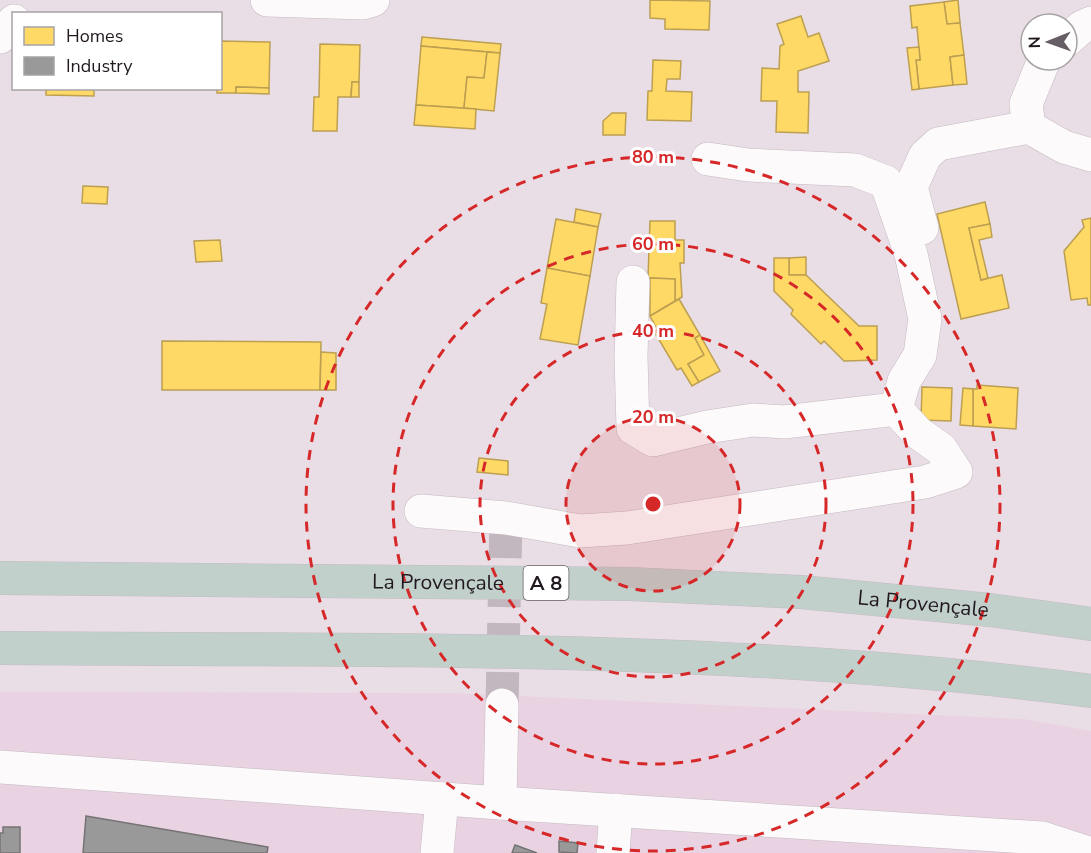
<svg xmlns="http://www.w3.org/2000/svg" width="1091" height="853" viewBox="0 0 1091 853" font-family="'Nunito Sans',sans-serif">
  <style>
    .built { fill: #e9d3e2 }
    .homes { fill: #ffd966; stroke: #bc9f51; stroke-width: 1.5 }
    .industry { fill: #999; stroke: #757374; stroke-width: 1.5 }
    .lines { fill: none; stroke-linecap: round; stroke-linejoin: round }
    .minor-tunnel { stroke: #c2b7be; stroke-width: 33; stroke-dasharray: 33 16; stroke-linecap: butt }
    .minor-casing { stroke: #c4b9c0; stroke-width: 34 }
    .highway-casing { stroke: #c3bcc1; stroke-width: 34 }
    .minor { stroke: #fcfafb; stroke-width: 33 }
    .highway { stroke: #c2d0cc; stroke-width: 33 }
    .ring { fill: none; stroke: #d62828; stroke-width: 3; stroke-dasharray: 10 8 }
    .labels { text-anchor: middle; stroke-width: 6; stroke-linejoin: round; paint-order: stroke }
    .shield { fill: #fff; stroke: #645e62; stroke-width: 1.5 }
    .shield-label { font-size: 20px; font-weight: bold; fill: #21191f }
    .street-label { font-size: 21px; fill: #21191f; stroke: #fff }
    .centre { fill: #d62828; stroke: #fff; stroke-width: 3 }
    .ring-label { font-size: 18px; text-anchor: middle; font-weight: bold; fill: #d62828; stroke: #fff; stroke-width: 6; stroke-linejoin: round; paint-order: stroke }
  </style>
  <rect width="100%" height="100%" fill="#eadee6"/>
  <!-- built -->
  <path class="built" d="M0,692l451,1 573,26 67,12v122h-1091z"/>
  <!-- homes -->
  <g class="homes">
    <path d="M650,0l60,1 -1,29 -44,-1v-10l-15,-1z"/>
    <path d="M958,0l2,23 -13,1 -3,-22z"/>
    <path d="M944,2l3,22 13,-1 4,32 -14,2 3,28 -34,4 -3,-29h4l-3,-33 -5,1 -2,-22z"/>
    <path d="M801,16l7,21 11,-4 10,28 -31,10v21h11l-1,41 -32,-1 1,-31h-16l1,-33 17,1 1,-23 4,-2 -7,-20z"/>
    <path d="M422,37l79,7 -1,9 -79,-7z"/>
    <path d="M220,41l50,1 -1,46 -33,-1v6h-19v-5h3z"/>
    <path d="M320,44l40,1 -1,37h-7l-1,15h-13l-1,34h-24l1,-34h5z"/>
    <path d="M421,46l66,6 -3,26 -17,-1 -3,31 -48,-3z"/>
    <path d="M919,47l1,13h-4l3,29 -7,1 -5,-42z"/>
    <path d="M487,52l13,1 -6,58 -30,-3 3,-31 17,1z"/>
    <path d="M964,55l3,29 -14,1 -3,-28z"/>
    <path d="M653,60l28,1 -1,18h-13l-1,12 26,1 -1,29 -44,-1 1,-29h4z"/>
    <path d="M352,82h7v15h-8z"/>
    <path d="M236,87l33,1v6l-33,-1z"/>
    <path d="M46,88h48v8l-48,-1z"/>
    <path d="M416,105l60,4 -1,20 -61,-4z"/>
    <path d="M612,113h14l-1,22h-22v-14z"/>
    <path d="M83,186l25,1 -1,17 -25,-1z"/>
    <path d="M985,202l5,22 -21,4 12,52 21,-5 7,33 -48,11 -24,-105z"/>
    <path d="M576,209l25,5 -3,13 -24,-5z"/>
    <path d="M1091,218v87h-3l-1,-7 -16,2 -7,-49 20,-24 -2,-7z"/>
    <path d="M556,219l42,8 -8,49 -43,-8z"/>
    <path d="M650,221h25v19h9v23h-4l2,34 -7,4v-22l-27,-1z"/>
    <path d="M990,224l2,13 -13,3 9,38 -7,2 -12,-52z"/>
    <path d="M220,240l2,21 -26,1 -2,-21z"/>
    <path d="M806,257v18h-17v-17z"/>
    <path d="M774,258h15v17h17l53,51h18v34l-33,1 -20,-20 -3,3 -30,-30 2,-4 -19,-19z"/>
    <path d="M547,268l43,8 -12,69 -38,-6 7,-35 -6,-1z"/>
    <path d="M650,278l25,1v22l-25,15z"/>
    <path d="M679,299l21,36 -5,3 9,17 -16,9 11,18 -7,4 -11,-18 -4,2 -22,-37 3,-2 -8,-15z"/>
    <path d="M700,335l20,36 -21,11 -11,-18 16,-9 -9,-17z"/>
    <path d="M162,341l159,1 -1,48h-158z"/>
    <path d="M321,352l15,1v37h-16z"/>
    <path d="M977,385l41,3 -2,41 -43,-3v-37h4z"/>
    <path d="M922,387l30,1 -1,33 -30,-1z"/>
    <path d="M963,388l10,1v37l-13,-1z"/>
    <path d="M479,458l29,3v14l-31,-3z"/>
  </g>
  <!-- industry -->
  <g class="industry">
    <path d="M86,816l182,31 -1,6h-184z"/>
    <path d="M3,827h17v26h-20v-20h3z"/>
    <path d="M559,841l19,2 -1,10 -18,-1z"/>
    <path d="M515,845l22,8h-25z"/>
  </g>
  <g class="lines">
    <!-- minor-tunnel -->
    <path class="minor-tunnel" d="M502,705l4,-187"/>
    <defs>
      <g id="minor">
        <path d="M267,0l96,3 10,-3"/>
        <path d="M0,37l14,-16"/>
        <path d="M1067,40l15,-13 9,-4"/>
        <path d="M1044,60l-18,44 3,23 35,20 27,8"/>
        <path d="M922,228l-11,-41 14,-31 13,-12 91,-17"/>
        <path d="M633,282l-2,75 2,71 20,12 54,-13 46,-7 31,2 112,-13"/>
        <path d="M421,511l85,7 74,13 47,-3 298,-46 31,-10 -15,-23 -24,-17 -21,-23 8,-28 16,-26 5,-36 -14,-65 -25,-72 -31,-12 -107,-5 -40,-6"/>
        <path d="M0,767l500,36 542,35 46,15"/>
        <path d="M500,803l2,-98"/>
        <path d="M437,853l5,-54"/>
        <path d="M613,853l3,-43"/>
      </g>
      <g id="highway">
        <path id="s1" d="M0,578l630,6 171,8 189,18 101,14"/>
        <path d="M0,648c363,3 730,-5 1091,43"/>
      </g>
    </defs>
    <!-- minor casing -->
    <use href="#minor" class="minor-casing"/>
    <!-- highway casing -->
    <use href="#highway" class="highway-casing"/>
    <!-- minor -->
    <use href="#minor" class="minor"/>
    <!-- highway -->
    <use href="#highway" class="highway"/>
  </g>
  <!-- distance rings -->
  <circle cx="653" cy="504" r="87" fill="#d62828" fill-opacity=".12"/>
  <g class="ring">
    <circle cx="653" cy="504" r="87"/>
    <circle cx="653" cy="504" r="173"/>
    <circle cx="653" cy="504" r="260"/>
    <circle cx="653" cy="504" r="347"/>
  </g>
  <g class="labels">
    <!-- shield labels -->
    <rect class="shield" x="523.5" y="566" width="45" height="34" rx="4.5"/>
    <g class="shield-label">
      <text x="546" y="590">A 8</text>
    </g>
    <!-- street labels -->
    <g class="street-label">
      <text dy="7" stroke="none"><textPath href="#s1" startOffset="438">La Provençale</textPath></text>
      <text dy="7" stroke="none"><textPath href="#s1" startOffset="924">La Provençale</textPath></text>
    </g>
  </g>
  <circle cx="653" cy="504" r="9" class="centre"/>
  <g class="ring-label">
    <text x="653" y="163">80 m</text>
    <text x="653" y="250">60 m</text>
    <text x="653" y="337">40 m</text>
    <text x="653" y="423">20 m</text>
  </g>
  <!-- legend -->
  <rect x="12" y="12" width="210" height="78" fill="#ffffff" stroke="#a6a3a5" stroke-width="1.5"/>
  <rect x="24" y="27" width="30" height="18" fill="#ffd966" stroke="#a6a3a5" stroke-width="1.5"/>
  <text x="66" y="42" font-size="18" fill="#21191f">Homes</text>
  <rect x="24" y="57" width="30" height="18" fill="#999999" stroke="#a6a3a5" stroke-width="1.5"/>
  <text x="66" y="72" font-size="18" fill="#21191f">Industry</text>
  <!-- north arrow -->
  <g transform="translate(1049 42) rotate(269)"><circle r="28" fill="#ffffff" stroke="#a6a3a5" stroke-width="1.5"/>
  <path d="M0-4.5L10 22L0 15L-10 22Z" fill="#675e65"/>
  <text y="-9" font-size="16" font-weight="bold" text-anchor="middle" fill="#21191f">N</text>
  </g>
</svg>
